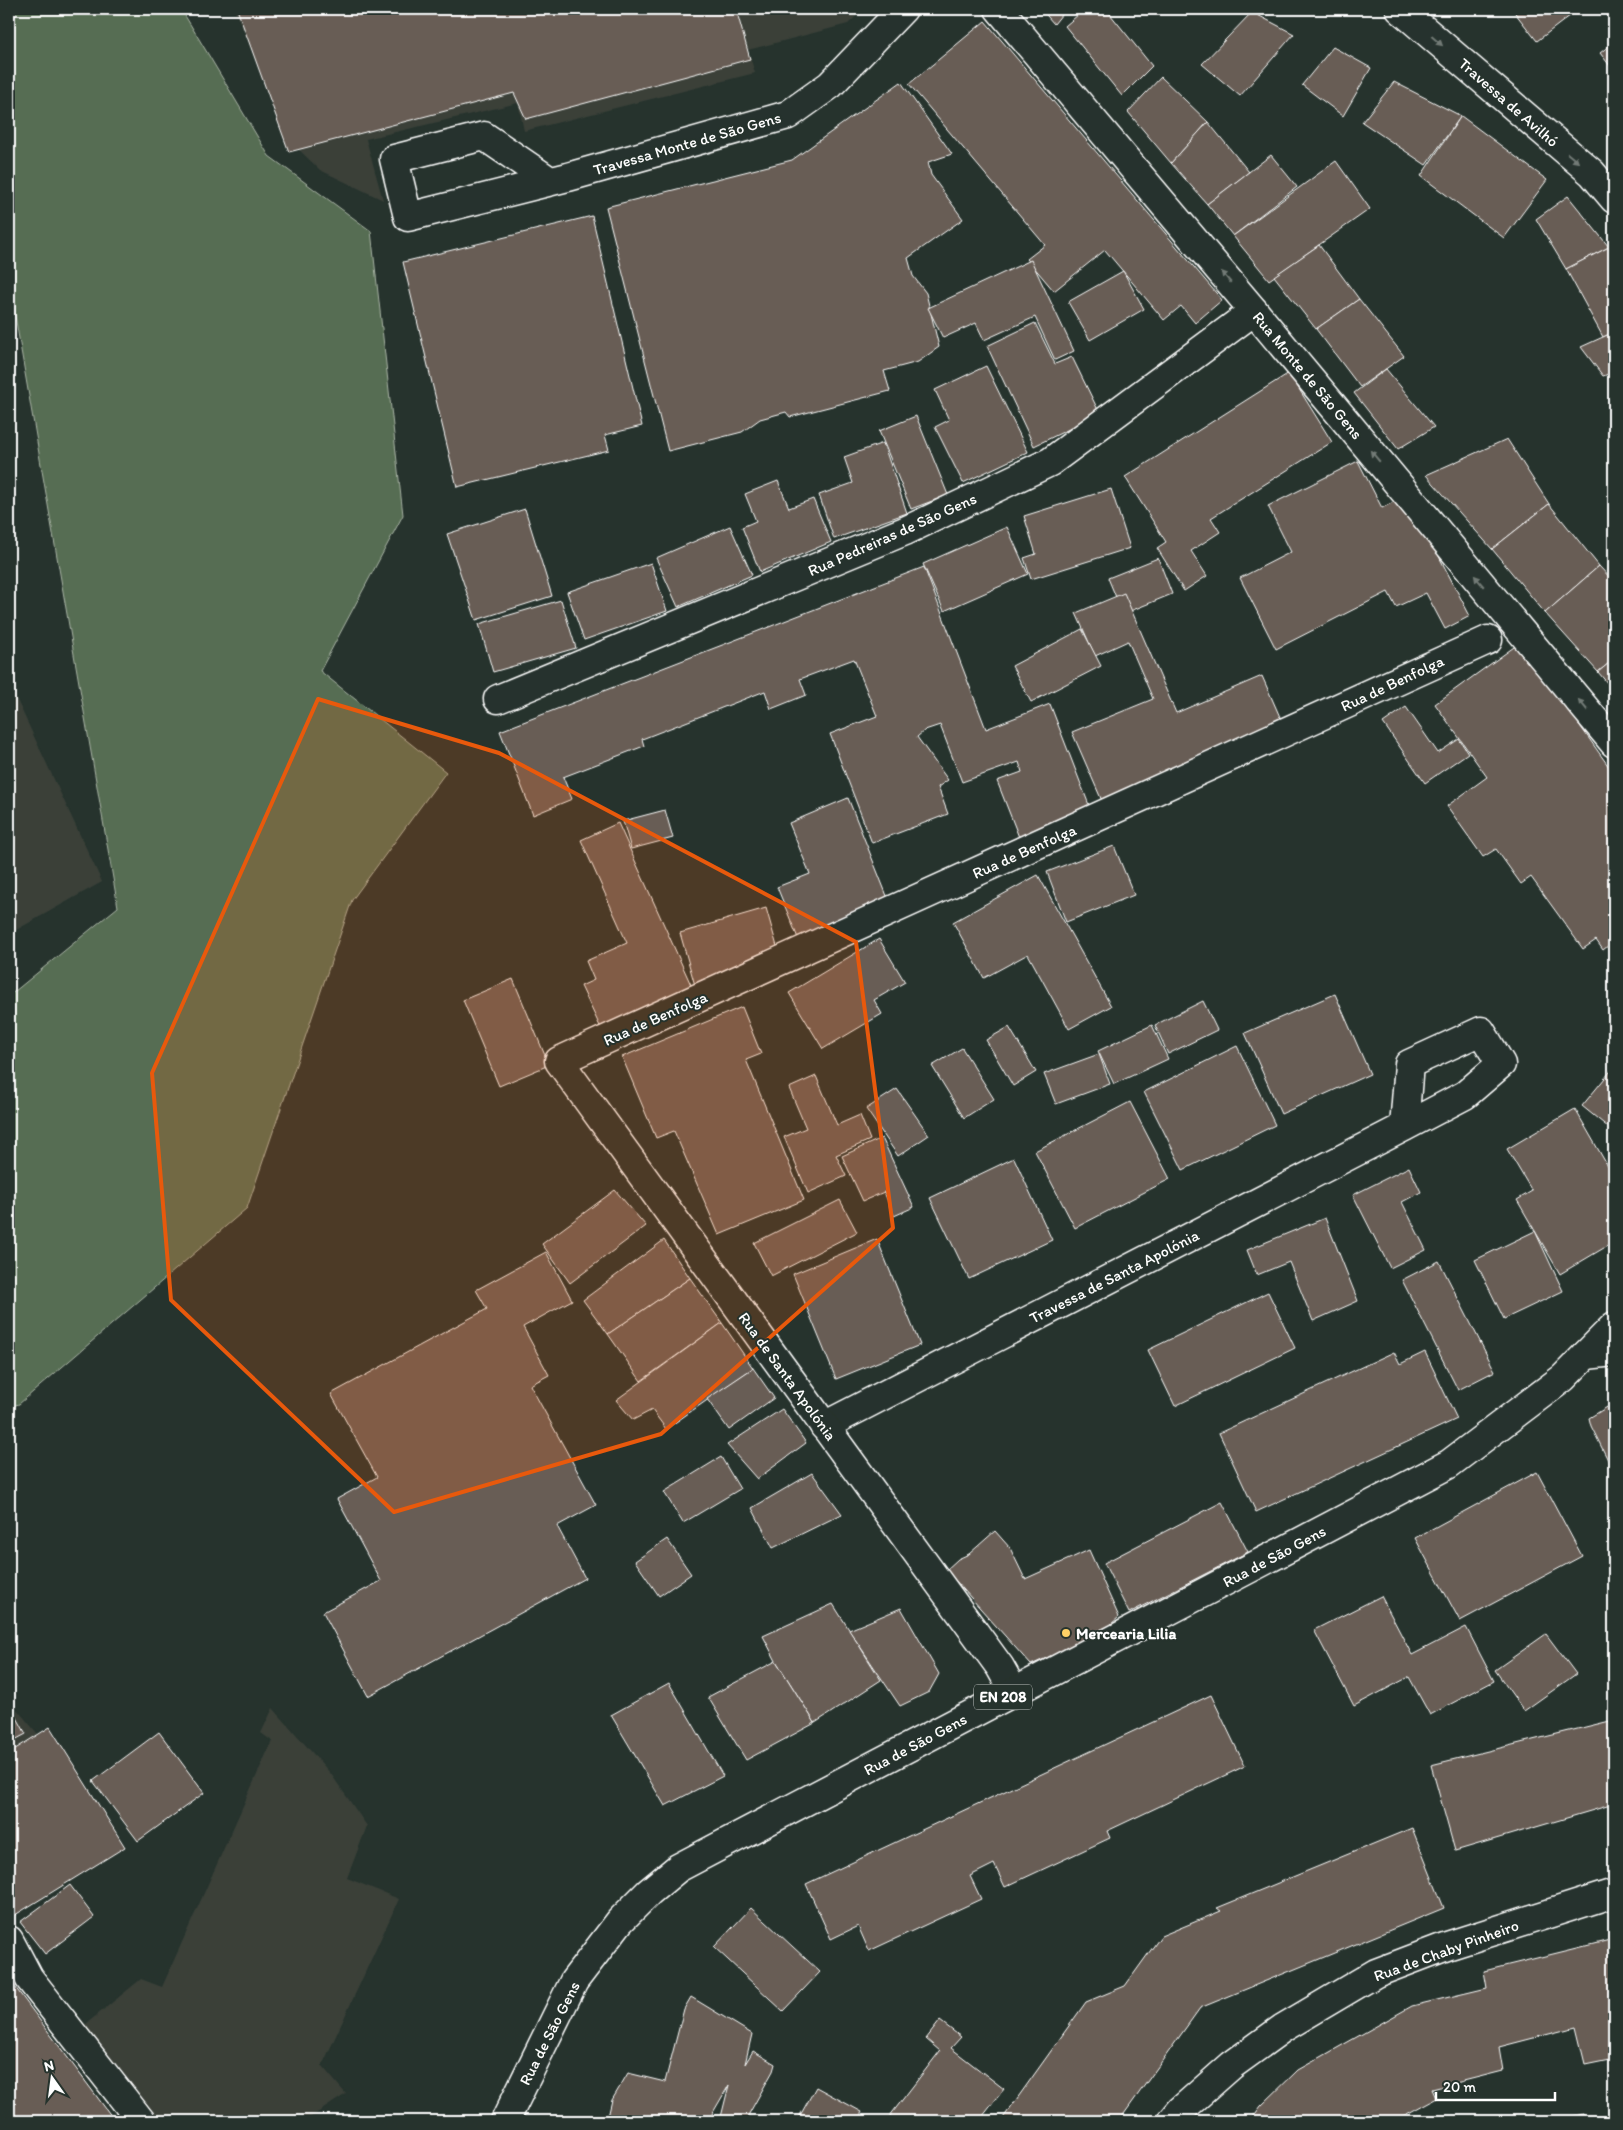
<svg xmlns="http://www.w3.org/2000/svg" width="1623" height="2130" viewBox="0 0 1623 2130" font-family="Itim,sans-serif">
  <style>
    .built { fill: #3a4039 }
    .green { fill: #576d52; stroke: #abb6a8 }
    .building { fill: #685d54; stroke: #fff }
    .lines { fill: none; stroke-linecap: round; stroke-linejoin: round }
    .minor-casing { stroke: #fff; stroke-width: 31 }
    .primary-casing { stroke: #fff; stroke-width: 31 }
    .minor { stroke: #26332d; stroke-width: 28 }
    .primary { stroke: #26332d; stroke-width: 28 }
    .oneway { fill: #727a76 }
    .marked { fill: #e8590c; fill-opacity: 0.2; stroke: #e8590c; stroke-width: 4; stroke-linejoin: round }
    .poi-dot { fill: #ffd166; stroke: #26332d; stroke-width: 2 }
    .labels { text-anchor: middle; stroke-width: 4; stroke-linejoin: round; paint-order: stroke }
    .shield { fill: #26332d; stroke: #bec2c0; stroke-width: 1 }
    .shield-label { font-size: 15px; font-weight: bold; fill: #fff }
    .street-label { font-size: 16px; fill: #fff; stroke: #26332d }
    .poi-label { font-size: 16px; font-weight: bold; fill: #fff; stroke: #26332d; text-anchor: start }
  </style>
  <rect width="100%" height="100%" fill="#26332d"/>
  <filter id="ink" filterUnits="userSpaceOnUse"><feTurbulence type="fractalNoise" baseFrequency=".02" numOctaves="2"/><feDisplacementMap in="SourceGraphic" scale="10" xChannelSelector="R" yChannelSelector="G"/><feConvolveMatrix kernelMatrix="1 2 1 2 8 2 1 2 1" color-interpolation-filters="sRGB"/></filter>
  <g filter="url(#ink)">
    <!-- built -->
    <g class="built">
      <path d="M234,9h630l-16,15 -100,26 7,23 -231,58 -6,-28 -152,36 17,61 -63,-30 -27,-26z"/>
      <path d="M9,683l93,199 -93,52z"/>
      <path d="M9,1700l45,53 -45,34z"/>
      <path d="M273,1708l58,66 36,52 -20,52 52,21 -77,167 24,28 -38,25 1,2h-154l-74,-93 60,-49 21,8 110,-246 -11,-8z"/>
    </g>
    <!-- green -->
    <path class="green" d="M9,9h172l88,147 102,75 32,284 -83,156 126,101 -94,128 -105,308 -228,196 -10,3v-411l109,-89 -109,-626z"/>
    <!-- building -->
    <g class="building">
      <path d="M237,9h499l14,50 -224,60 -12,-26 -225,59z"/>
      <path d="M1041,9h25l-12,15z"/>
      <path d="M1085,9h21l46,57 -30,30 -57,-70z"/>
      <path d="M1512,9h67l-42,32z"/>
      <path d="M1603,9h11v14z"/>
      <path d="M1252,12l42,22 -54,62 -38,-32z"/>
      <path d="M985,21l237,279 -27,23 -14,-17 -17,14 -59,-70 -51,41 -27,-32 18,-14 -136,-161z"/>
      <path d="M1614,42v29l-14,-18z"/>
      <path d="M1333,47l38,21 -28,48 -41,-31z"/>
      <path d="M1161,77l47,45 -37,41 -43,-51z"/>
      <path d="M901,82l51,72 -24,8 3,13 32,44 -55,39 5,18 13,17 13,54 -21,15 -34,9 6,20 -100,26 -4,-5 -26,7 -18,13 -74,19 -62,-244 186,-47z"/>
      <path d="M1394,82l67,34 -35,49 -64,-43z"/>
      <path d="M1461,116l86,64 -43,58 -83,-62z"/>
      <path d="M1208,122l41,50 -42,32 -36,-41z"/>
      <path d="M1271,155l26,32 -64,49 -26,-32z"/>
      <path d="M1336,161l34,48 -101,71 -36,-44z"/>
      <path d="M1568,196l41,51 -43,22 -30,-50z"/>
      <path d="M592,216l50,210 -37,9 4,15 -152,37 -54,-225z"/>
      <path d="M1319,245l40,54 -43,30 -42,-53z"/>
      <path d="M1609,247l5,9v76l-11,5 -37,-68z"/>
      <path d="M1031,260l43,91 -19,9 -20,-43 -51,23 -8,-17 -33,15 -15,-30z"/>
      <path d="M1123,271l21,38 -54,31 -22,-38z"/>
      <path d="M1359,299l45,57 -44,31 -44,-58z"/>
      <path d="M1035,323l20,41 17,-7 28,57 -66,32 -47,-100z"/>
      <path d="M1614,332v40l-11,4 -22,-29z"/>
      <path d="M986,366l42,86 -65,31 -28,-56 14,-7 -14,-30z"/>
      <path d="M1386,369l48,58 -36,22 -44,-56z"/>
      <path d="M1289,373l43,69 -121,76 9,14 -29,19 16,25 -23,15 -27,-43 9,-6 -41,-65z"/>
      <path d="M916,416l32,79 -37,14 -32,-78z"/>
      <path d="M1507,439l42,65 -57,45 -66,-74z"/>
      <path d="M883,443l24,70 -73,26 -15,-44 34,-12 -9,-26z"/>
      <path d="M1358,461l24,47 25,-13 63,121 -25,13 -19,-36 -30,14 -8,-15 -112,57 -36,-71 51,-26 -23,-46z"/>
      <path d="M778,481l11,27 24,-9 18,43 -71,30 -18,-45 14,-6 -11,-27z"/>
      <path d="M1111,489l19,59 -99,31 -7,-21 12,-4 -12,-38z"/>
      <path d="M1549,504l50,62 -54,47 -53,-64z"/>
      <path d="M525,509l27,87 -76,24 -29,-86z"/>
      <path d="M730,526l22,49 -74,32 -22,-49z"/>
      <path d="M1007,527l21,47 -84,37 -21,-47z"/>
      <path d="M1158,558l14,36 -49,20 -15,-36z"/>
      <path d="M651,563l16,48 -83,29 -17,-48z"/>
      <path d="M1599,566l15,16v77l-16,13 -53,-59z"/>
      <path d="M924,567l62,162 64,-25 44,114 -72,27 -25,-64 25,-9 -3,-10 -57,20 -22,-57 -15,5 -8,7 31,43 -10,7 10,27 -76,29 -42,-109 47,-18 -23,-57 -54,20 6,16 -35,14 -6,-18 -123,48 2,7 -81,31 9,22 -39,16 -33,-84z"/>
      <path d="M1124,593l52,120 86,-37 25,57 -181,77 -34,-78 81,-33 -25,-58 -33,15 -19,-43z"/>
      <path d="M561,600l15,48 -83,24 -14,-48z"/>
      <path d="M1082,629l19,37 -70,36 -19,-36z"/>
      <path d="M1521,642l93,132v167l-11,9 -7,-10 -13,9 -52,-72 -10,7 -25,-35 -13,8 -36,-51 40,-29 -52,-73z"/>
      <path d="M1614,659v32l-16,-19z"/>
      <path d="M1406,707l32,46 21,-14 9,14 -43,30 -42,-60z"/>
      <path d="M848,798l43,108 -91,37 -23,-56 33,-13 -21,-51z"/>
      <path d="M665,810l8,28 -42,11 -8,-28z"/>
      <path d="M618,823l78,173 -91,41 -24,-51 13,-6 -8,-19 41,-18 -46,-103z"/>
      <path d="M1114,846l20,49 -68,27 -19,-50z"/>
      <path d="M1038,875l73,131 -42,23 -41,-75 -44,24 -31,-56z"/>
      <path d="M766,908l16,56 -86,25 -16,-56z"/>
      <path d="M879,939l26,43 -31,18 8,14 -59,35 -34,-56z"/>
      <path d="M513,979l36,86 -50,21 -36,-86z"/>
      <path d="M1335,994l35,80 -89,40 -36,-81z"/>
      <path d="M1203,1001l14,29 -49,24 -13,-29z"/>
      <path d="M742,1007l19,47 -15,6 58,140 -85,35 -45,-104 -18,7 -34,-81z"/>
      <path d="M1152,1025l16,34 -54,25 -16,-33z"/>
      <path d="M1009,1027l27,45 -23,14 -27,-46z"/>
      <path d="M1237,1046l38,79 -92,45 -39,-78z"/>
      <path d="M962,1048l32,51 -30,19 -32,-52z"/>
      <path d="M1099,1054l11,30 -54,20 -12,-30z"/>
      <path d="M1614,1067v65l-32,-26z"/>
      <path d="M816,1076l21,49 23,-10 10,25 -34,15 10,21 -38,17 -24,-56 22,-9 -17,-40z"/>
      <path d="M897,1089l32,46 -31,21 -32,-47z"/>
      <path d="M1130,1102l40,77 -95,49 -40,-77z"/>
      <path d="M1575,1109l39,68v65l-54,32 -43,-74 15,-9 -25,-42z"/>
      <path d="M882,1138l32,69 -20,9 -10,-24 -21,9 -21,-45z"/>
      <path d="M1014,1158l38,82 -83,39 -39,-81z"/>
      <path d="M1409,1167l12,25 -19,10 24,48 -36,18 -37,-73z"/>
      <path d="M615,1190l31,36 -76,57 -28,-39z"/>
      <path d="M840,1200l17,32 -86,44 -17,-33z"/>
      <path d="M1325,1218l33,83 -45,20 -24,-59 -32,13 -10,-25z"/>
      <path d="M1535,1231l28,60 -59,28 -29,-59z"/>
      <path d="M877,1239l43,106 -84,34 -43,-105z"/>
      <path d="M664,1240l26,38 -82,56 -25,-34z"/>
      <path d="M546,1252l26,48 -49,27 26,48 -19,10 66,120 -39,21 28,52 -217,118 -45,-84 58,-31 -44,-82 40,-22 -46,-83 156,-85 -11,-19z"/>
      <path d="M1439,1261l56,110 -37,19 -56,-110z"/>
      <path d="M690,1278l32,45 -81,58 -33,-47z"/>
      <path d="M1268,1292l27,56 -120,58 -27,-56z"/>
      <path d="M722,1323l31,45 -87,61 -14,-19 -19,10 -17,-20z"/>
      <path d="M1394,1352l6,12 25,-12 32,67 -201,93 -37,-79z"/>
      <path d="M753,1368l21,30 -45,32 -22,-31z"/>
      <path d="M1614,1403v69l-23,-46 -2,-8z"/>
      <path d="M782,1409l24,34 -49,36 -30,-34z"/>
      <path d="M721,1457l19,32 -57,34 -19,-31z"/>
      <path d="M1537,1472l45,84 -122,65 -45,-83z"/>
      <path d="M812,1473l30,41 -69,34 -21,-40z"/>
      <path d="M1222,1502l26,50 -119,61 -25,-50z"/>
      <path d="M995,1531l15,17 15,31 64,-29 30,67 -19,17 -69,31 -85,-95 12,-11 11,-5z"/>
      <path d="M667,1539l24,35 -32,22 -24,-35z"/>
      <path d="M1381,1596l31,59 54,-28 28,54 -64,34 -21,-38 -55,29 -40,-76z"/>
      <path d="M833,1604l48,76 -66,43 -39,-62 -13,-25z"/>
      <path d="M901,1608l38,66 -10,18 -29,14 -51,-76z"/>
      <path d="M1546,1634l30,40 -52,37 -29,-41z"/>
      <path d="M776,1661l39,62 -69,37 -38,-63z"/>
      <path d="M669,1683l54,93 -58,30 -54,-91z"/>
      <path d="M1211,1695l34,71 -138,65 3,7 -105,49 -11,-23 -24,12 11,23 -112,52 -11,-25 -27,13 -25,-55z"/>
      <path d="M9,1703l17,31 -17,9z"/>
      <path d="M1614,1720v84l-159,47 -24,-86z"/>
      <path d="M50,1727l75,120 -110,68 -6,-10v-152z"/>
      <path d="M159,1732l45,61 -66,48 -45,-60z"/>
      <path d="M1412,1828l32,80 -244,100 -81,113h-118l85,-119 39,-16 36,-50 60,-25 -4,-3z"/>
      <path d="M70,1885l24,32 -49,37 -25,-32z"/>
      <path d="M751,1908l69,64 -37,39 -69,-64z"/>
      <path d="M1614,1939v119l-29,6 -9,-37 -77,20 4,24 -71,18 4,9 -42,23h-144l11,-15 37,-36 114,-64 75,-18 -3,-17z"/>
      <path d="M9,1979l106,142h-95l-11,-15z"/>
      <path d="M691,1997l61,37 -7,30 8,-13 22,13 -2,7 -28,50h-25l9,-36 -21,36h-101l5,-21 16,-27 37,9 19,-73z"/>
      <path d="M940,2021l21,16 -10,11 53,41 -25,32h-93l54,-70 -14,-12z"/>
      <path d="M816,2087l46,25 -5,9h-60z"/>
      <path d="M1583,2114l2,7h-30z"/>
    </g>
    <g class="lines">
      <defs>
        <g id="minor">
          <path d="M999,9l255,302 360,432"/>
          <path d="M1400,9l192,164 22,26"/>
          <path d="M550,181l-66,-45 -90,23 14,58 160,-40 220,-62 42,-30 73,-76"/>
          <path d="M498,699l407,-168 145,-69 204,-151"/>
          <path d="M1586,1355l28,-3"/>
          <path d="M824,1426l580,-299 61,-32 36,-31 -20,-33 -72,33 -5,63"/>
          <path d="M1014,1692l-14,-25 -441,-606 929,-421"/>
          <path d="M9,1940l20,38 112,143"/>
          <path d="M1172,2121l9,-11 51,-45 51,-37 93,-55 71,-27 167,-53"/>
        </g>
        <path id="primary" d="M505,2121l69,-140 46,-60 29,-29 29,-24 771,-404 114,-86 51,-52"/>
      </defs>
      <!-- minor casing -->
      <use href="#minor" class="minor-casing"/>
      <!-- primary casing -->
      <use href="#primary" class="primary-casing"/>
      <!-- minor -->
      <use href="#minor" class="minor"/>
      <!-- primary -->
      <use href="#primary" class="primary"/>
    </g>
    <!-- one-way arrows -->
    <defs><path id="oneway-solid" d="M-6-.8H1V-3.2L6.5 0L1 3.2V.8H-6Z" transform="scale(1.25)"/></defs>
    <g class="oneway">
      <use href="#oneway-solid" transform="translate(1437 41) rotate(41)"/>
      <use href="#oneway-solid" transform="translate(1573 158) rotate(40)"/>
      <use href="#oneway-solid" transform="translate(1226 277) rotate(-130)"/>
      <use href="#oneway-solid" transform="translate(1375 456) rotate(-130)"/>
      <use href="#oneway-solid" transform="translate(1479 581) rotate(-130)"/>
      <use href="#oneway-solid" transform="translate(1583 705) rotate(-130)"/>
    </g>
  </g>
  <!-- marked area -->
  <path class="marked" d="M318,699l181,54 357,189 37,286 -232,206 -267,78 -223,-212 -19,-227z"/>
  <!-- markers -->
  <circle class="poi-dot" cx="1066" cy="1633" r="5"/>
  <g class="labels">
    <!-- shield labels -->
    <rect class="shield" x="974" y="1684.5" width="58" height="25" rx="4"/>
    <g class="shield-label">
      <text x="1003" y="1702">EN 208</text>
    </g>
    <!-- street labels -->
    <g class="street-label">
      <text transform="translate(1509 102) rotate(41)" y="6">Travessa de Avilhó</text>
      <text transform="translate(687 143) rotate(-16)" y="6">Travessa Monte de São Gens</text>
      <text transform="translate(1308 375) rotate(50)" y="6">Rua Monte de São Gens</text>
      <text transform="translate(892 534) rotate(-24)" y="6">Rua Pedreiras de São Gens</text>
      <text transform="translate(1392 683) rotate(-25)" y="6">Rua de Benfolga</text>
      <text transform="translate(1024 851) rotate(-24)" y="6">Rua de Benfolga</text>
      <text transform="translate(655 1018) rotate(-24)" y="6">Rua de Benfolga</text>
      <text transform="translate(1114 1276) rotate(-27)" y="6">Travessa de Santa Apolónia</text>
      <text transform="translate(788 1376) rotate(54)" y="6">Rua de Santa Apolónia</text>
      <text transform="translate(1274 1556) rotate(-28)" y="6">Rua de São Gens</text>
      <text transform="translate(915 1744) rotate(-28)" y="6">Rua de São Gens</text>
      <text transform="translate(1446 1950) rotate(-20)" y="6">Rua de Chaby Pinheiro</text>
      <text transform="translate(549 2033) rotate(-63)" y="6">Rua de São Gens</text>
    </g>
    <!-- poi labels -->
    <g class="poi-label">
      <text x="1076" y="1639">Mercearia Lilia</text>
    </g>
  </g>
  <!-- margin -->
  <rect width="1623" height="2130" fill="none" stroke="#26332d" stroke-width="30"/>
  <rect x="15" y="15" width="1593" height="2100" fill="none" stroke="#fff" stroke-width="2" filter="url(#ink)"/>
  <!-- north arrow -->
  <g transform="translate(52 2078) rotate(346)" stroke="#26332d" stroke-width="4" paint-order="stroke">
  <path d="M0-4L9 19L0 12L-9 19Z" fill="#ffffff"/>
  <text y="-8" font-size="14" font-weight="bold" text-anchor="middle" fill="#ffffff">N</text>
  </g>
  <!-- scale -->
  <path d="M1436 2092v8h119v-8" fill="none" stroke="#ffffff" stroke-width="2.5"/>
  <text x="1443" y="2092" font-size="15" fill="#ffffff" stroke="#26332d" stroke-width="4" paint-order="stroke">20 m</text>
</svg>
